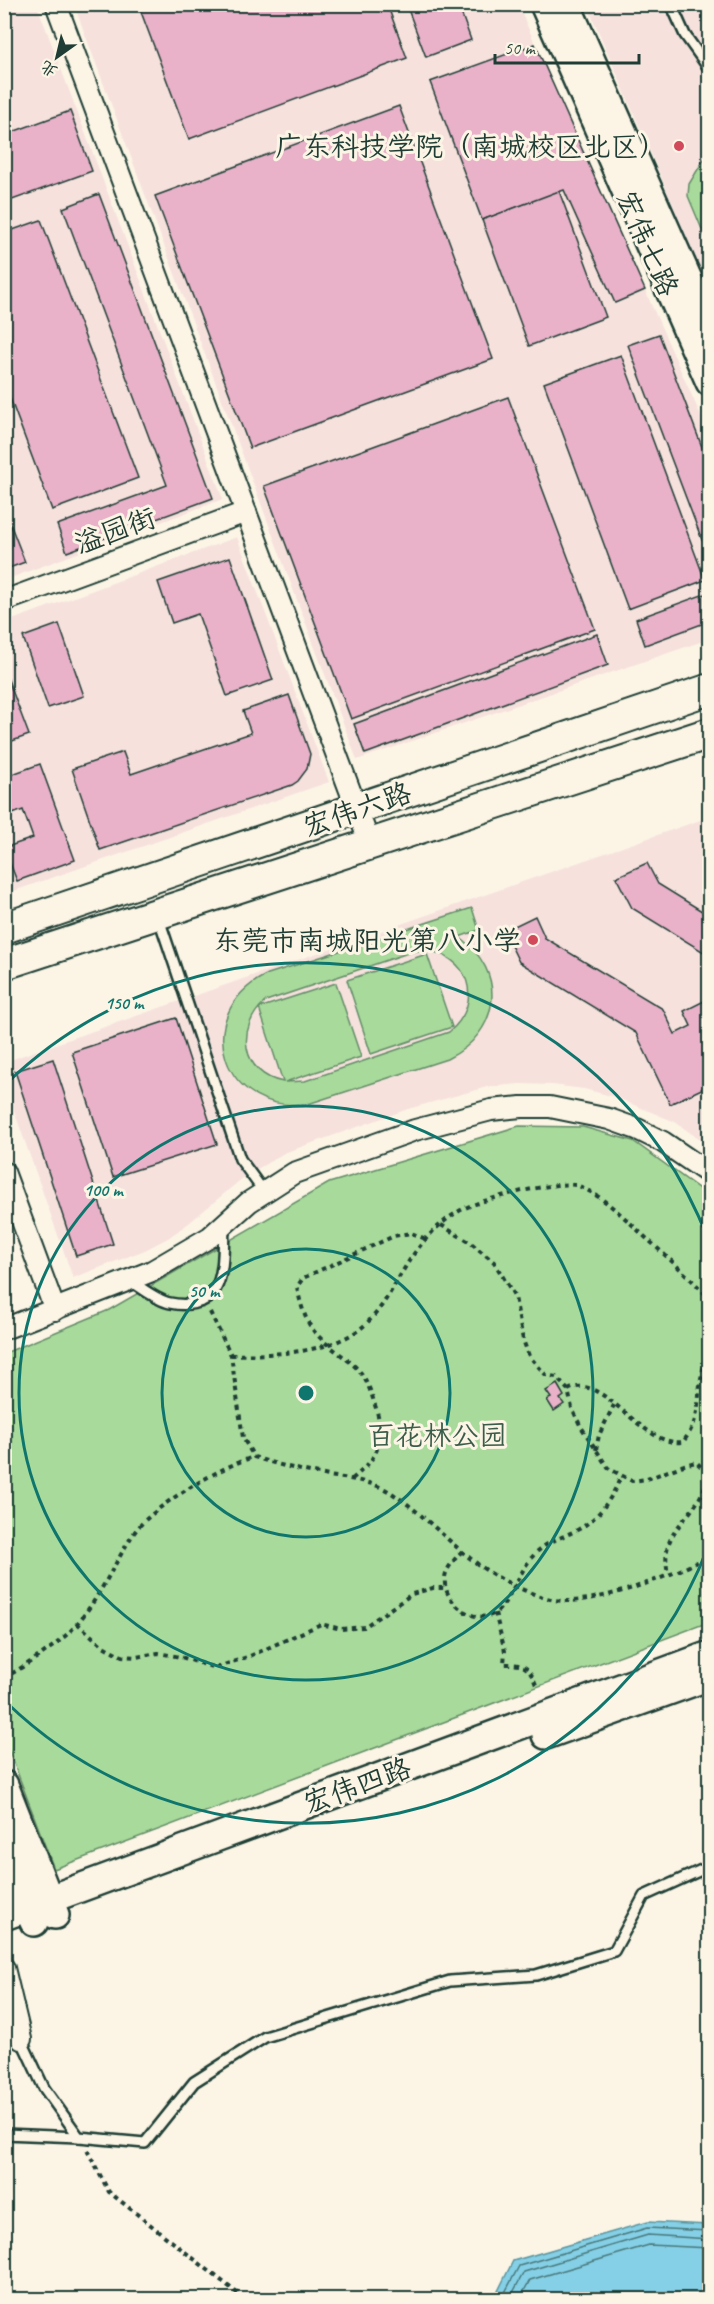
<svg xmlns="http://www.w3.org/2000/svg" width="714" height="2304" viewBox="0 0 714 2304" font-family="Caveat,'LXGW WenKai TC',sans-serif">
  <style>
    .built { fill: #f6e1dd }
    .green { fill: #a8da9b; stroke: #648c68; stroke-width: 1.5; fill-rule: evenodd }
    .water { fill: #85d0e6; stroke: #5c959f; stroke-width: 1.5 }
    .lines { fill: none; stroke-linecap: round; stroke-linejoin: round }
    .shore { stroke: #48787b; stroke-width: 1.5 }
    .building { fill: #e9b2c9; stroke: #1f3d34; stroke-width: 1.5 }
    .lane-casing { stroke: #1f3d34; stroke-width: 14 }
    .street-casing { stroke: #1f3d34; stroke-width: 24 }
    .secondary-casing { stroke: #1f3d34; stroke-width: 32 }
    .primary-casing { stroke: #1f3d34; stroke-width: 34 }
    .path { stroke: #1f3d34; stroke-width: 4; stroke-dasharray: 4.5 4.5; stroke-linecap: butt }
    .lane { stroke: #fcf5e5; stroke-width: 9 }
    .street { stroke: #fcf5e5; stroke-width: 20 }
    .secondary { stroke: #fcf5e5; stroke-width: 27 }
    .primary { stroke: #fcf5e5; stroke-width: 30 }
    .ring { fill: none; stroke: #0f766e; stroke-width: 3 }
    .poi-dot { fill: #d1495b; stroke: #fcf5e5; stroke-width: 2 }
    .labels { text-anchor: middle; stroke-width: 6; stroke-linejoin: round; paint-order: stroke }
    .poi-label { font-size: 28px; fill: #1f3d34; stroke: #fcf5e5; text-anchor: end }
    .street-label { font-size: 28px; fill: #1f3d34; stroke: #fcf5e5 }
    .park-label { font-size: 28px; fill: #3a5c49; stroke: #fcf5e5 }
    .centre { fill: #0f766e; stroke: #fcf5e5; stroke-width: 3 }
    .ring-label { font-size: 18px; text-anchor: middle; font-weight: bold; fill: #0f766e; stroke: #fcf5e5; stroke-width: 6; stroke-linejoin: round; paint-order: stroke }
  </style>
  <rect width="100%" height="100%" fill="#fcf5e5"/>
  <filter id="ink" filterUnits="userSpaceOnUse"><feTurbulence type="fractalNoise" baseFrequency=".0167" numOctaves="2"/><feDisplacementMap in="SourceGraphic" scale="12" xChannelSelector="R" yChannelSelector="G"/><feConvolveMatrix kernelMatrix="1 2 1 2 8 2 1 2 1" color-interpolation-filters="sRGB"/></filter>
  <g filter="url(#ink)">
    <!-- built -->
    <g class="built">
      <path d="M5,5h32l186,494 -218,81z"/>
      <path d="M74,5h444l191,429v205l-352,121z"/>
      <path d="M587,5h122v283z"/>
      <path d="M237,537l92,245 -324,112 -1,-271z"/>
      <path d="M709,817v329l-34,-24 -60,-25 -31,-8 -32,-4 -32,-1 -33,3 -79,22 -124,44 -40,24 -55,46 -21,15 -23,12 -72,28 -68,-193 -1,-23z"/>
    </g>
    <!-- green -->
    <g class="green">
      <path d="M709,151v95l-21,-50 1,-12z"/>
      <path d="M472,908l7,22 -20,7c49,35 42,96 -12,122l-136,44c-88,16 -124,-90 -43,-129zM422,950c47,3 63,52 27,82l-144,49 -20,1 76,-25 -25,-74 -77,25 24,74c-42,-8 -48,-55 -17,-81l145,-49z"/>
      <path d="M427,954l25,73 -81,27 -24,-74z"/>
      <path d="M519,1126l64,1 50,14 76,55v426l-655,247 -49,-129v-387l104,-43 220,-127z"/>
    </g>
    <!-- water -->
    <path class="water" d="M647,2222l62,3v74h-215l19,-38z"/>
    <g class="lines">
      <!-- shore -->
      <g class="shore">
        <path d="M501,2300l18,-34 128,-38 63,3"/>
        <path d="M509,2300l15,-28 124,-37 62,4"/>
        <path d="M519,2300l11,-20 119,-35 61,3"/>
      </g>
    </g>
    <!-- building -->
    <g class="building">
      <path d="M138,4h249l20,54 -218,81z"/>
      <path d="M406,4h52l13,36 -45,17z"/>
      <path d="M535,44l110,246 -30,13 -51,-113 -82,30 -52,-138z"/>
      <path d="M399,106l94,253 -243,89 -95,-252z"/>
      <path d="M70,111l22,60 -88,32v-68z"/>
      <path d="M559,191l47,126 -77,29 -47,-126z"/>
      <path d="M99,194l114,304 -146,54 -10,-27 110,-40 -104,-277z"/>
      <path d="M41,220l97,258 -86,32 -48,-128v-149z"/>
      <path d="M659,334l51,134v93l-82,-216z"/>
      <path d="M621,355l84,225 -77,29 -84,-226z"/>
      <path d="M508,397l87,232 -244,90 -87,-233z"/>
      <path d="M4,508l21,54 -21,8z"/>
      <path d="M230,557l43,123 -46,16 -29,-82 -26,9 -14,-41z"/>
      <path d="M710,584v37l-65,24 -9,-26 69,-25z"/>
      <path d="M59,624l25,72 -36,12 -25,-71z"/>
      <path d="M597,634l11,31 -243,89 -11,-30z"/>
      <path d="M4,669l25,66 -25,9z"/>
      <path d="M289,695l21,59 -3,15 -9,12 -6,4 -192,65 -28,-81 51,-17 8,22 120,-41 -8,-22z"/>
      <path d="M40,764l35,96 -58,21 -13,-33 29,-10 -10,-28 -13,5 -6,-14v-24z"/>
      <path d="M647,863l11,21 52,32v40l-78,-48 -16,-31z"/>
      <path d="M535,916l10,22 118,71 12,25 16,-8 -7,-15 26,-13v44l-4,2 4,7v34l-40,19 -34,-71 -117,-71 -15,-31z"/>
      <path d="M176,1018l41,126 -104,33 -41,-125z"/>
      <path d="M53,1059l60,185 -37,12 -61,-185z"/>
      <path d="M557,1384l7,12 -4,3 4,5 -10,7 -7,-11 4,-2 -5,-7z"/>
    </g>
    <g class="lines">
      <defs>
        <g id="lane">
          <path d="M671,4l14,31 25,35"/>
          <path d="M159,919l81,240 24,33"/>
          <path d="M129,1280c12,7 27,20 41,23 15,3 37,2 45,-13 10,-18 8,-44 9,-64"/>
          <path d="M21,2039l23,49 35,49 66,6 49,-61 71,-45 185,-56 86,-6 78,-24 30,-55 66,-30"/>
          <path d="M4,2134l75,3"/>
        </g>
        <g id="street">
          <path d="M56,4l314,840"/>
          <path d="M4,601l242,-89"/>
          <path d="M4,1172l51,138"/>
          <path d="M4,1329l148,-58 58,-34 39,-35 45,-29 121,-43 76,-20 30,-3h29l59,12 28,10 26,13 47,32"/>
          <path d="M4,1968l17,71"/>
        </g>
        <g id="secondary">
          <path d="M544,4l166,378"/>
          <path d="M566,4l144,325"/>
          <path d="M546,1735l164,-59"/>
          <path d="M4,1785l51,130"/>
          <path d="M4,1848l30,74"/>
          <path d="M4,1916l706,-261"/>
        </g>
        <g id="primary">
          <path d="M4,928l706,-239"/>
          <path d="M4,964l706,-231"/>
        </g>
      </defs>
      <!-- lane casing -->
      <use href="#lane" class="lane-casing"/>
      <!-- street casing -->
      <use href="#street" class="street-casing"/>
      <!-- secondary casing -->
      <use href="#secondary" class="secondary-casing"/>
      <!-- primary casing -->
      <use href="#primary" class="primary-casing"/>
      <!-- path -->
      <g class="path">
        <path d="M441,1225l30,18 23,19 21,35 8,43 6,16 17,19 10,2 12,13 4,18 8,17 28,43 24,13 15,-2 37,-14 12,-3 11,10c-1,6 -1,13 -4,19 -15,34 -44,40 -35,83"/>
        <path d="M210,1312l21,43 12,83 11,19c24,8 49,14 75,19 20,3 43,5 61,16 35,22 62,55 96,78 20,13 53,29 76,31 38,2 115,-26 148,-46"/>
        <path d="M231,1355c39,-1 80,0 116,-18 37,-18 48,-61 73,-91 12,-15 27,-29 45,-38 19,-9 96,-29 114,-22 25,11 46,32 65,50 22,20 45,40 66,63"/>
        <path d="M568,1390c35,-20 73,58 115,52 25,-32 8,-56 27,-88"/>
        <path d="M596,1450l3,-15 15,-30"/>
        <path d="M352,1479c29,-23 34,-42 22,-77 -3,-10 -7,-21 -13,-29 -14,-17 -35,-26 -48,-43 -9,-12 -13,-29 -16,-43l6,-9 91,-42 17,-3 15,6"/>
        <path d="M462,1551c-6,7 -13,14 -16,22 -8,25 26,54 49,40 13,-8 25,-43 38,-57 13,-15 29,-18 46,-27 21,-12 33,-31 42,-53"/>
        <path d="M495,1613l10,38 -1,13c20,0 25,2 32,21"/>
        <path d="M77,1623l26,23 19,10 14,1 22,-4 23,4 34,11 35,-12 71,-32 20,5 23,-2 48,-33 21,-6h13"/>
        <path d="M4,1678c21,-12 56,-34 71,-52 25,-28 39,-63 59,-93 17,-26 89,-68 120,-76"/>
        <path d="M87,2150l22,42 137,108"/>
      </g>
      <!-- lane -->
      <use href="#lane" class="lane"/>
      <!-- street -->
      <use href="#street" class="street"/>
      <!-- secondary -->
      <use href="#secondary" class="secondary"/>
      <!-- primary -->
      <use href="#primary" class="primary"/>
    </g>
  </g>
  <!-- distance rings -->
  <g class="ring">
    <circle cx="306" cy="1393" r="144"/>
    <circle cx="306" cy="1393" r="287"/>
    <path d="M708 1547A431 431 0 0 1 7 1703M7 1083A431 431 0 0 1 708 1239"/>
  </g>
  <!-- markers -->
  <g class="poi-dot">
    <circle cx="679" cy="146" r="6"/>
    <circle cx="533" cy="940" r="6"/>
  </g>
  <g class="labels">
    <!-- poi labels -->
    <g class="poi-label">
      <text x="667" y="156">广东科技学院（南城校区北区）</text>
      <text x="521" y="950">东莞市南城阳光第八小学</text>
    </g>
    <!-- street labels -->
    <g class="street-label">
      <text transform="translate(648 243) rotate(66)" y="10">宏伟七路</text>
      <text transform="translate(115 530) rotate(-20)" y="10">溢园街</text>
      <text transform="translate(357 809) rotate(-19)" y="10">宏伟六路</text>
      <text transform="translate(357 1785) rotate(-20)" y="10">宏伟四路</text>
    </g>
    <!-- park labels -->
    <g class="park-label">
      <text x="437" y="1445">百花林公园</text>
    </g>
  </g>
  <circle cx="306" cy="1393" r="9" class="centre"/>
  <g class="ring-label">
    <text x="124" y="1009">150 m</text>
    <text x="103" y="1196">100 m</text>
    <text x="204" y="1297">50 m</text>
  </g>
  <!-- margin -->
  <rect width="714" height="2304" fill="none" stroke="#fcf5e5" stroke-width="24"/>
  <rect x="12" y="12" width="690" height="2280" fill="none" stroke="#1f3d34" stroke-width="2" filter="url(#ink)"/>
  <!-- north arrow -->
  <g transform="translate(57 57) rotate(214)" stroke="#fcf5e5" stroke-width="4.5" paint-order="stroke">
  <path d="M0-4.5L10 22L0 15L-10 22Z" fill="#1f3d34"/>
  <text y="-9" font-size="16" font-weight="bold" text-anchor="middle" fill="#1f3d34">北</text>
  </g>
  <!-- scale -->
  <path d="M495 54v9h144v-9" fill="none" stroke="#1f3d34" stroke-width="3"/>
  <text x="504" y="54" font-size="18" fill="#1f3d34" stroke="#fcf5e5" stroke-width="4.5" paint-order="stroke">50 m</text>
</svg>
